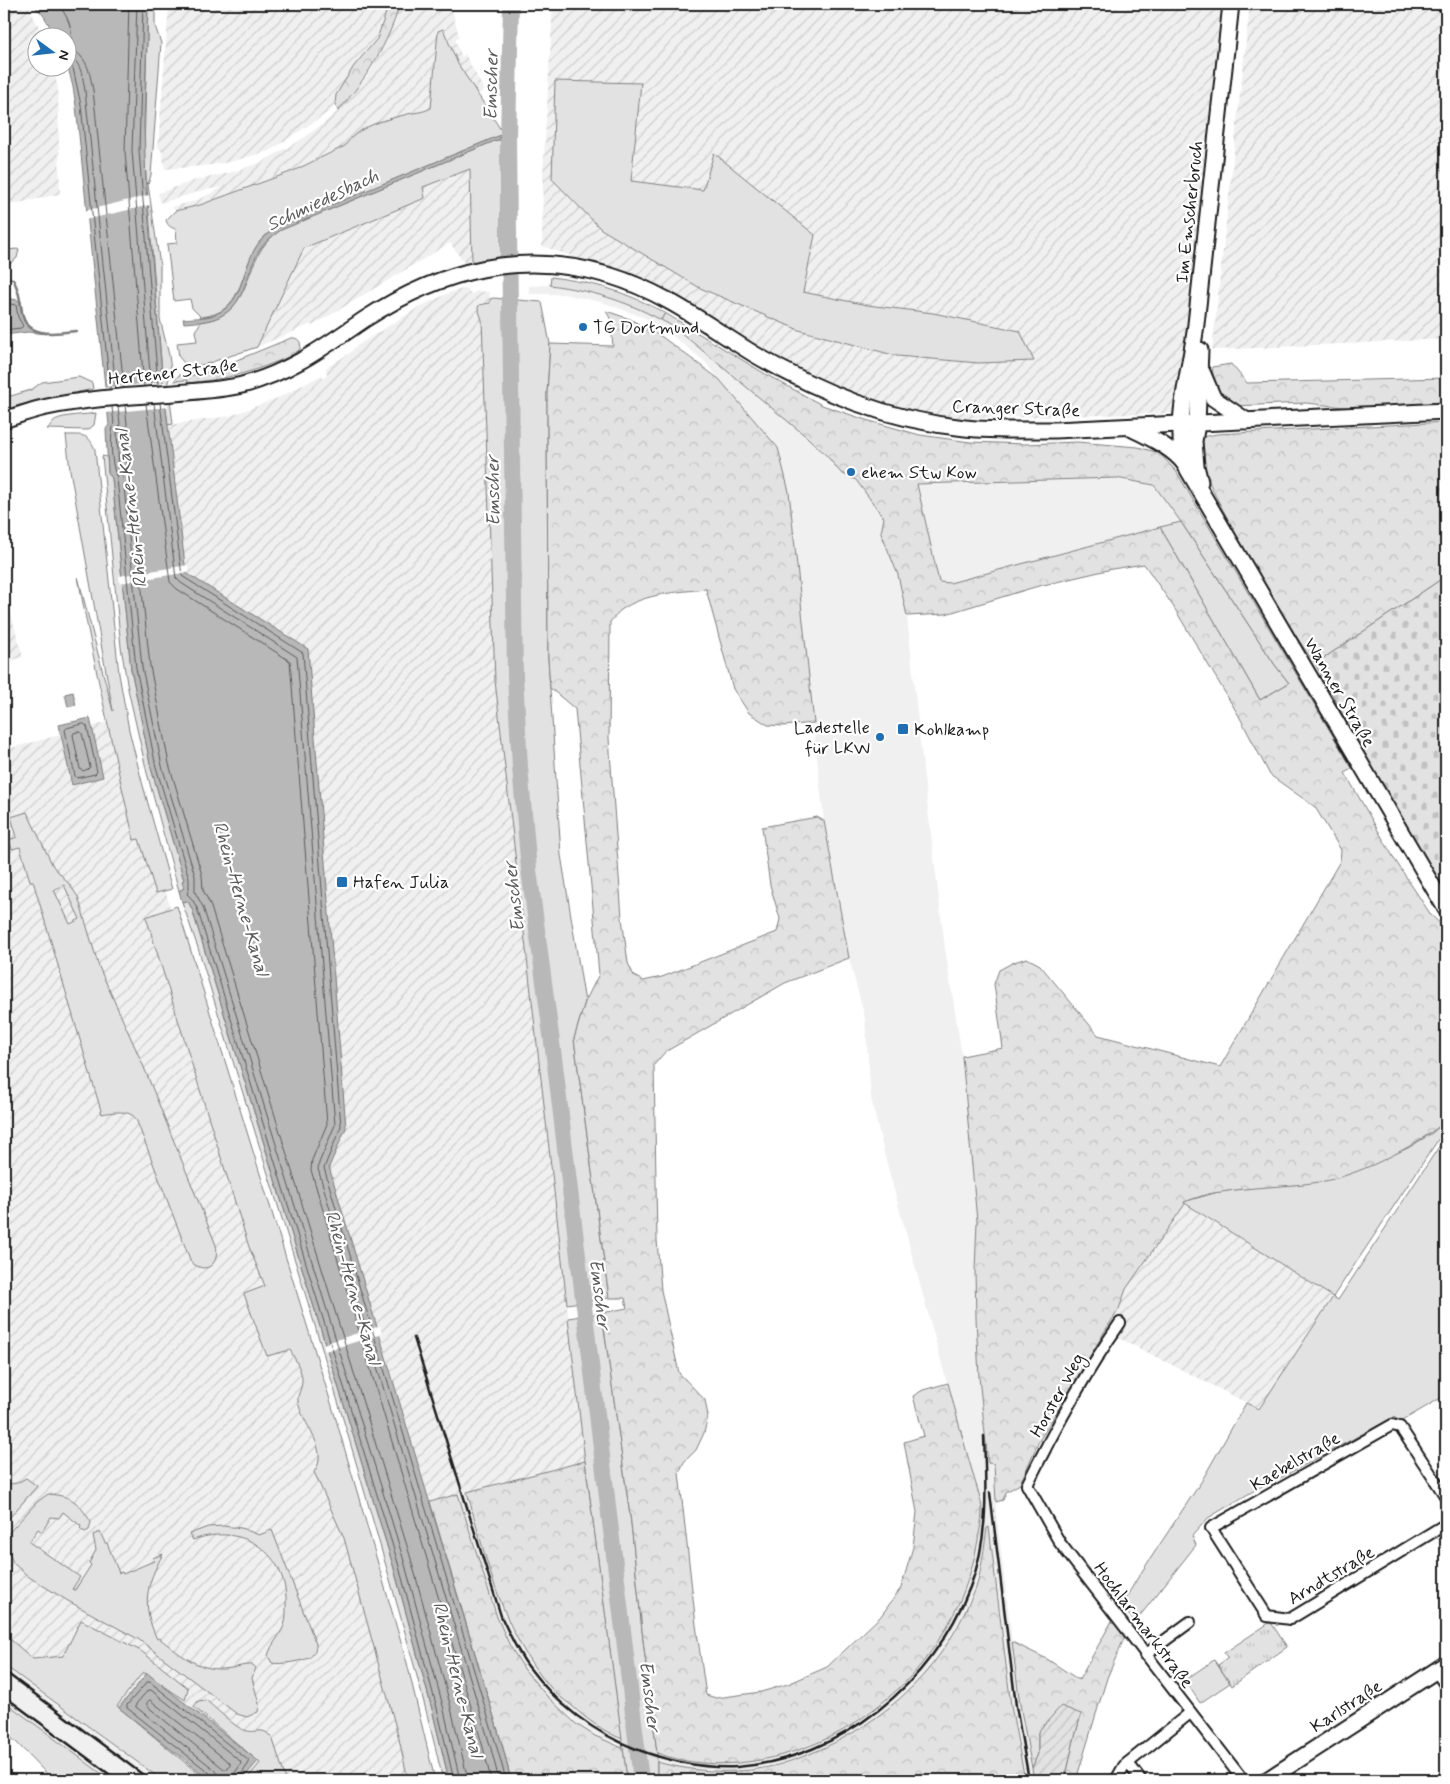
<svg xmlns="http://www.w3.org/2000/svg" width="1450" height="1784" viewBox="0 0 1450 1784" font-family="Mynerve,sans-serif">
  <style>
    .built { fill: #f0f0f0 }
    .industrial { fill: url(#industrial-furrows); fill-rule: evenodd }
    .grass { fill: #e2e2e2; stroke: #7f7f7f; fill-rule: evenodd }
    .forest { fill: url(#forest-crowns); stroke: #7f7f7f; fill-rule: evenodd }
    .cemetery { fill: url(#cemetery-stones); stroke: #7f7f7f }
    .park { fill: url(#park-tufts); stroke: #7f7f7f }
    .garden { fill: url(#garden-furrows); stroke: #7f7f7f }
    .water { fill: #b8b8b8; stroke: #7a7a7a }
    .pier { fill: #fff }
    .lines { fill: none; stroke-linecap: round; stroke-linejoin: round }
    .shore { stroke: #5a5a5a; stroke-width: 1 }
    .stream { stroke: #7a7a7a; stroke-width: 2.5 }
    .river { stroke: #b8b8b8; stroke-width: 16 }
    .street-casing { stroke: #1c1c1c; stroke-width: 14 }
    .secondary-casing { stroke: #1c1c1c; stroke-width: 19 }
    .street { stroke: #fff; stroke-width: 10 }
    .secondary { stroke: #fff; stroke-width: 15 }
    .rail { stroke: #1c1c1c; stroke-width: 2.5 }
    .poi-dot { fill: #1f6fb2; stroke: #fff; stroke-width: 2 }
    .labels { text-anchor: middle; stroke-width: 4.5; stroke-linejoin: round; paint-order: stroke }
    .street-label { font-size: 18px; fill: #1c1c1c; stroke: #fff }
    .poi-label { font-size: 18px; fill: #1c1c1c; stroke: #fff; text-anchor: start }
    .water-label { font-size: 19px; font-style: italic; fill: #5a5a5a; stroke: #fff }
  </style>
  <defs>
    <pattern id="industrial-furrows" width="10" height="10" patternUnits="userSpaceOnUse" patternTransform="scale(1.25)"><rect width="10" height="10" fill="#f0f0f0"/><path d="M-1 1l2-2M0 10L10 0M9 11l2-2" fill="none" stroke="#cdcdcd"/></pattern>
    <pattern id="forest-crowns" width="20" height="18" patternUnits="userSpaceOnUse" patternTransform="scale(1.25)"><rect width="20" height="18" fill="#e2e2e2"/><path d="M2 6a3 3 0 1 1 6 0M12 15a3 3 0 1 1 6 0" fill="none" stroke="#c1c1c1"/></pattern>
    <pattern id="cemetery-stones" width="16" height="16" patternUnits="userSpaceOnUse" patternTransform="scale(1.25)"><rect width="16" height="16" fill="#e2e2e2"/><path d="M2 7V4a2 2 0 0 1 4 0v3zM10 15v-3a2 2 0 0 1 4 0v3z" fill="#c1c1c1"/></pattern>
    <pattern id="park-tufts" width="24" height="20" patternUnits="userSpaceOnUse" patternTransform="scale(1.25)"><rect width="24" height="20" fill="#e2e2e2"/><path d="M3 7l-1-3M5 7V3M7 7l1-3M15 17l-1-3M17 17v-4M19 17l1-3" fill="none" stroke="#c1c1c1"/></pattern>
    <pattern id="garden-furrows" width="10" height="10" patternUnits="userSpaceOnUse" patternTransform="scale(1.25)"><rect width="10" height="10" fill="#e2e2e2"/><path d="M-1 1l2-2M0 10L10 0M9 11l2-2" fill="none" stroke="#c1c1c1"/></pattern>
  </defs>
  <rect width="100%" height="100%" fill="#fff"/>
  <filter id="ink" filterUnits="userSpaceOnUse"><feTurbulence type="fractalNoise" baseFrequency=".02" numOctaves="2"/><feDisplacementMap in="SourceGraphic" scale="10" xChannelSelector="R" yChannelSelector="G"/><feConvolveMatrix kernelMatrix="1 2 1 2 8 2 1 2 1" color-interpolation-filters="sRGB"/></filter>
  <g filter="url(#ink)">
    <!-- built -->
    <g class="built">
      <path d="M550,285l40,7 25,7 22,8 37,20 134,111 19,18 14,17 15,7 28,38 -3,15 17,42 9,41 16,153 22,179 17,108 15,165 -2,50 4,106 9,86 6,1 2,47 24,194 14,75h-9l-14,-74 -22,-178 -14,60 -15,34 -16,28 -26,32 -31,28 -42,28 -33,15 -32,11 -45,7h-24l-23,-2 -31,-7 3,-8 15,4 104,-2 31,-11 31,-13 40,-29 31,-28 24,-30 17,-29 14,-31 7,-28 8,-47 -98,-357 -13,-55 -6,-80 -16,-60 -25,-137 -24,-219 -22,-154 -74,-87 -35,-28 -24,-15 -40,-15 -41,-9h-35v-8z"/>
      <path d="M1116,478l38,7 27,37 -231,61h-11l-23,-100z"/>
      <path d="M467,1492l39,123 14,29 31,44 31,27 35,22 -3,8 -19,-9 -19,-12 -31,-30 -20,-24 -15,-24 -13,-29 -39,-123z"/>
      <path d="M4,1665l158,115h-52l-106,-79z"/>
    </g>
    <!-- industrial -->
    <g class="industrial">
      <path d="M4,4h30v3l-5,1 15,29 -6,1v30h15l5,20 2,106 -56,12z"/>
      <path d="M169,4h220l-12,35 -23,27 -17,29 -4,13 -7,6 -57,37 -39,11 -26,4 -39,3 -3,-17 -4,-5z"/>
      <path d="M400,4h51l8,33 -4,3 7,17 3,-3 19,36 -7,5 -19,-31 -15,-35 -7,22 -5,57 -9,4h-6l-66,26 -5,8 -52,25 -93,34 -25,6 -3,-4 23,-6 29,-14 -20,3 -43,13 -3,-10 35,-12 36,-8 33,-11 40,-23 22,-16 14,-12 27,-32 9,-14 21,-43z"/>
      <path d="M553,4h668l-44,409 -238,6 -76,-20 -79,-35 -119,-76 -123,-42 1,-73zM641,83l-10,98 72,10 11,-37 89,138 64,13 66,8 87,18 -221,-1 -99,-42 -99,-59z"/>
      <path d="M1250,4h196v335l-234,11z"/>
      <path d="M470,168l2,94 -7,2 -15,-21 -138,83 -1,-2 -54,23 47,-99 121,-50 -2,-11z"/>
      <path d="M467,288l4,6 7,-3 11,1 1,11 -11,2 -1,3 4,12 13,361 90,780 -155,41 -101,-335 17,-39 -38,-478 -122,-77 -18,-148 62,-9 48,-18 44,-23 2,4 3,-5 -1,-6 25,-16 4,-5 64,-40 32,-15z"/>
      <path d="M4,590l19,67 -19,6z"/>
      <path d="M115,720l135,459 166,601h-227l-185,-142v-888z"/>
      <path d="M1185,1204l148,93 -74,112 -154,-78 14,-22 7,-20z"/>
    </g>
    <!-- grass -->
    <g class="grass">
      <path d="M148,4h7v22l6,17 -10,132 -3,10 12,80v54l9,36 2,16 -3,11 5,42 -5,1 -5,-40 -19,-234z"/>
      <path d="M443,29l15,35 43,66v5l-229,95c-6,5 -12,10 -16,17 -17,28 -13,66 -55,70l-9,-9 -2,-9 -16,2 -7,-57 10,-1 -1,-14c-5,-1 -9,-4 -10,-9l9,-9 25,-6 93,-34 52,-25c11,-19 39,-26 59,-31 10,-3 18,-2 27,-7l7,-77z"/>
      <path d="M555,81l86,2 -10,98 72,9 11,-37 101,82 -12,57 64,13 66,8 87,18 14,30 -55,2 -82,-7 -98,-26 -99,-42 -99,-59 -49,-50z"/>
      <path d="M497,140h4v118l-29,4 -2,-93 -47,18 2,11 -121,50 -47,99 -48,16 -17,4 -8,-4 -5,-6 -2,-14 20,-2 -2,-10 6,-9c58,-8 37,-66 80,-92z"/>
      <path d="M19,249l-2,9 -13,11v-19z"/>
      <path d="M551,277c45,6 73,14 114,36l-4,7c-37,-20 -69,-29 -111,-35z"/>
      <path d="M493,298l49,4 8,42 -3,50 1,264 13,197 24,147 -11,37 35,259 -42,6 -72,-623 -13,-361 -4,-12 1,-3 11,-2v-4z"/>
      <path d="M79,377l13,6 1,6 -73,16 -16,5v-12l27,-8 11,-8z"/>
      <path d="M96,413l-2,12 -6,5 -41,-1c4,-3 4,-7 8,-9 8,-5 31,-5 41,-7z"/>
      <path d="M66,435c16,0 23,-2 29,15l24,224 10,56 13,52 30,107 -16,4 -17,-54 -5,1c-20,-87 -40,-175 -56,-263l35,134 -43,-241z"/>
      <path d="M102,456l5,1 1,16 4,5 19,191 20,99 33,112v8l-5,3 -32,-118 -19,-84 -7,-42z"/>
      <path d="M1181,522l94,143 14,18 -29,17 -100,-173z"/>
      <path d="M27,812l26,54 17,19 8,12 21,70 44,98 73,180c4,18 -9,31 -25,17l-55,-143c-7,-10 -23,-7 -34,-5l-69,-233h-3l-10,-34 -8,2 -3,-9 8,-3 -6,-20zM64,885l16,34 -10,5 -16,-34z"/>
      <path d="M188,901l4,8 201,656 39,144 17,71h-6c-21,-92 -48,-183 -74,-273 -54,-187 -114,-373 -171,-559l-16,-46z"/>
      <path d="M177,906l158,510 72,247 28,117h-27l-9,-41 -55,-201 -30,-66c17,-22 -13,-49 -16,-71 -1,-6 4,-13 4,-19 1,-10 -7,-23 -12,-32l-23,6 -23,-62 21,-8 -16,-39 -103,-330z"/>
      <path d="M1446,1121v7l-113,169 5,3 104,-158h4v253l-46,27 -6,-5 -123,66 -11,4 -52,31 -16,18 4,9 -61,77 -14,-16 16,-27 64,-97 45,-79 13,6 74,-112 -150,-95 35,-10 39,-5 108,-20 43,-19 24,-15z"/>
      <path d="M602,1313l29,210 12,117 14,113v27h-30l-42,-319 -17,-143z"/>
      <path d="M26,1478l11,8 -33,38v-39l13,-2z"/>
      <path d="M48,1494c25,2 30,8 43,28l-2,8 -4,2 -5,-3 1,-3 -18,-14 -4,6 -8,-1 -9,15 -4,-3 -9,13 51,35 -8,12 3,1 16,-25 -2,-2 7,-13 -3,-15 7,-3 5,11h2l12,30 3,-1 1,2 31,-13 -1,-3 10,-4c-17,31 -22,51 -6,85l2,-1c18,14 38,32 63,31 11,0 21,-5 31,-4l3,3 -4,10 7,26 -1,8 -11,5 -10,-3 -99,-75 -70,-38 -39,-24 -16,-14 -9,-25 33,-36z"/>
      <path d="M223,1526l18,2 18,7 13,-5 44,114c0,5 -2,11 -7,14 -7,3 -30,7 -37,5l-4,-7c3,-13 14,-21 17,-34 1,-5 1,-10 1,-15 3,-54 -43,-85 -93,-67l-4,-6 19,-7z"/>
      <path d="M81,1620l60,31 47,37 -3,12 -42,-28 -26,34 89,74h-44l-158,-115v-31l29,25 30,-3z"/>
      <path d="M1214,1660l16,23 -30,20 -15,-23z"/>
      <path d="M206,1700c8,7 30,28 38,30 13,5 19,-6 29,10l13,40h-40l14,-17 -66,-56 4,-6z"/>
      <path d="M4,1701l8,6 98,73h-62v-5l-32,-33 -12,-10z"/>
    </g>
    <!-- forest -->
    <g class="forest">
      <path d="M389,4h11c-13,42 -33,74 -62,107l-3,-7 1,-9 18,-29 23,-27z"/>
      <path d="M606,311l24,8 32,18 57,42 59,69 11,44 25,231 -31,3 -15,-1 -19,-12 -16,-24 -27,-100c-27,3 -61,4 -85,21 -4,3 -7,8 -11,12l-1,116 13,180 6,45 6,13 9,5 19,-4 115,-45 3,-13 -10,-34 -8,-58 55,-10 7,4 25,137 -64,25 -120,69 -11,13 3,175 4,50 18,83 26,27 3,16 -4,17 -8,17 -12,12 -5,11 17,152 10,70 10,3 45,-6 27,-8 39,-17 54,-51 20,-28 12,-41 4,-35 -13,-70 20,-6 -11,-40 10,-6 25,-7c8,30 16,61 25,91 3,12 9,26 9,37 0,11 -3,23 -5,34 -9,48 -32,94 -66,131 -16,18 -49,44 -71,56 -54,29 -125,43 -183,21l-14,-113 -12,-117 -29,-210 25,-5 -2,-10h-16l-35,-259 11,-37 14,-28 -24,-265 -25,-21 -2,-30 -1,-264 3,-50 63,2 -3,-28z"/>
      <path d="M665,313l102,62 55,30 44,15 54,15 50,7 56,2 51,-2 61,5 21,6 17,18 176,297 -7,5 50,87 36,55 15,14v192c-31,26 -93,58 -134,62 -30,4 -61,4 -91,9 -13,1 -25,6 -37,10l1,2 -59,85 -7,20 -14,22 -67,112 -18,41 -14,8 -3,8 -7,2 -2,-38 -6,-1 -9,-86 -3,-59 -1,-47 2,-50 -15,-165 41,-8 -9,-64 5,-14 15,-8 13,-4 13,7 58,70 122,32 120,-206 1,-11 -26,-43 -45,-32 -31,-59 -66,-110 -29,-42 -32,5 -77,18 -89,27 -39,2 -9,-41 -17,-42 3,-15 -28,-38 -15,-7 -14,-17 -19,-18 -134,-111 -13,-7zM1116,478l38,7 27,37 94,143 14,18 -29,17 -100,-173 -210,56 -11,-1 -22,-98z"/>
      <path d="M291,338c7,-1 11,4 9,11 -6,6 -16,10 -24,13 -29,12 -57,18 -88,21l-1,-3 -13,1 5,-6h21z"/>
      <path d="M1231,364l16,19 199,-5v25l-93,5 -47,-5 -73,3 -10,-8 -5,-8 -4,-9 -2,-14z"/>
      <path d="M1446,422v154l-131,88c-32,-45 -60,-92 -85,-141 -9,-17 -21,-37 -26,-56 -3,-10 -3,-20 -2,-30l15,-3z"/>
      <path d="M585,1461l37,278c-19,-8 -36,-20 -51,-34 -7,-5 -15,-11 -20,-17 -48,-53 -65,-130 -84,-196z"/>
      <path d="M458,1494l39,123 13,29 15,24 20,24 31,30 19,12 28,12 4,32h-116l-9,-36 -72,-242z"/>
      <path d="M989,1527l22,179 14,74h-368v-18c40,11 84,13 124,2 78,-23 149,-77 184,-152 3,-8 8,-16 11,-24 6,-20 8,-40 11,-60z"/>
      <path d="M1113,1619l13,15 -19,44 -31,102h-11l8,-36 8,-30 -43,18v22l-6,14 -12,-63 -8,-63 35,17 32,21z"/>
    </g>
    <!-- cemetery -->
    <path class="cemetery" d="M1446,576v324l-131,-236z"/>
    <!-- park -->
    <path class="park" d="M1269,1623l3,1 15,23 -55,39 -14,-21 10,-7 -4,-5z"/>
    <!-- garden -->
    <path class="garden" d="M1061,1706l20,8 -8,30 -8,36h-31l-2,-12 6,-14v-22z"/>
    <!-- water -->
    <g class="water">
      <path d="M36,4h112l-4,120 2,64 17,197 23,188 122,76 38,479 -17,39 173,577 9,36h-62l-17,-71 -39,-144 -201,-656 -4,-8 -6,1 -3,-11 5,-3 -2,-7 2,-1 -33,-112 -20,-99 -19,-191 -4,-5 -2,-44 3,-4 -33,-319 -3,-19 -5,-20v-29l-13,-1c-6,-10 -9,-22 -19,-29z"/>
      <path d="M501,135v5h-4l-216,90c-9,6 -16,12 -22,21 -15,25 -13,57 -45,68 -9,3 -20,3 -30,4l-1,-4c9,-1 19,-1 28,-3 33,-10 30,-45 45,-69 5,-8 12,-14 20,-19z"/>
      <path d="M8,298l13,3c2,19 6,28 26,33l-19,-2 -24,3v-36z"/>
      <path d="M73,692l3,13 -8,2 -3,-13z"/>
      <path d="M90,718l13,59 -31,8 -13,-60z"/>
      <path d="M147,1673l111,88 -16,19h-32l-91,-72z"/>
    </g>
    <!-- pier -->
    <g class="pier">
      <path d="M149,195l1,10 -65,15 -1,-9z"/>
      <path d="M165,382l3,25 -63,6 -3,-25z"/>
      <path d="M188,565l1,7 -69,11 -1,-7z"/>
      <path d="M380,1326l2,8 -57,17 -2,-7z"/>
    </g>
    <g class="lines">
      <!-- shore -->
      <g class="shore">
        <path d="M58,4c11,14 16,27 12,44 18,10 19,22 23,42l31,298"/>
        <path d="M129,4l-4,148 19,234"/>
        <path d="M137,4l-5,147 19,235"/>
        <path d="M143,4l-4,147 19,234"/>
        <path d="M68,56c13,4 15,22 17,35l31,298"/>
        <path d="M68,63l5,5 8,37 29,284"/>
        <path d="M4,303l12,2 2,12 5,9 -2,2 -17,2"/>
        <path d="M154,403l22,175 5,5 116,74 38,468 -16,38 -1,6 172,576 9,35"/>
        <path d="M160,403l22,173 121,77 38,473 -17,42 172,576 10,36"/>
        <path d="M146,404l24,178 7,7 113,72 37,463 -15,36 -1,10 172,577 8,33"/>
        <path d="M125,405l2,19 -2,11 2,31 3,11 20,189 19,98 33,111 1,15 7,14 201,655 39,145 18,76"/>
        <path d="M112,406c0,6 3,15 1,21 -3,14 -2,37 4,51l19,190 20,99 33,111v11l-2,5 5,5 5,9 201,655 39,145 17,72"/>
        <path d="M118,406l2,18 -3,9 2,36 4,8 19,190 20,99 33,110v16l8,15 201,654 39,145 17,74"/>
        <path d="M84,724l3,2 10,46 -2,2 -18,4 -2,-2 -10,-46 2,-2z"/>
        <path d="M80,732l2,1 8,34 -2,2 -5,2 -3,-2 -7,-34 1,-2z"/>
        <path d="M150,1700l80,63v2l-2,4h-4l-77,-63v-3z"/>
        <path d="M213,1780l-2,-6 -84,-66v-3l20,-23h3l99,79v2l-9,13 -1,4"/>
        <path d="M219,1780v-5l-4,-5 -79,-63v-3l12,-14h3l89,71 1,3 -7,10 -1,6"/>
      </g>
      <!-- stream -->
      <g class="stream">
        <path d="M500,138h8"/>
        <path d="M4,278l9,1c6,11 7,21 9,34 5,26 35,20 54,18"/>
      </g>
      <!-- river -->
      <path class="river" d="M511,4l-3,134 1,94 6,444 5,91 9,103 26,195 86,715"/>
      <defs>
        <g id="street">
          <path d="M1120,1323c-37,53 -65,105 -93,162l33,58 183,237"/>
          <path d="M1446,1497l-46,-70 -8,-2 -181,103 56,88 23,3 156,-95"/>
          <path d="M1145,1655l45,-33"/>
          <path d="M1436,1671l10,15"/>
          <path d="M1128,1763l13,17"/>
          <path d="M1116,1780l8,-14 66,-53"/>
        </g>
        <g id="secondary">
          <path d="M1231,4c-12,107 -23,213 -35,320 -5,46 -22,93 -12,139l262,446"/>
          <path d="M1202,372l11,26 34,23"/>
          <path d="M4,420c14,-5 28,-10 43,-13 42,-9 86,-11 128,-14 23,-2 45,-3 67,-8 49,-13 83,-39 123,-66 77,-50 157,-70 246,-43 53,16 97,50 143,78 67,39 134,66 211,74 30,3 60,2 90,2l391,-19"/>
          <path d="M1131,428c19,10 39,18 53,35"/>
          <path d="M1200,482l-4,-16 -2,-25 3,-17 3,-74"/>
          <path d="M1267,1780l179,-116"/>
        </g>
      </defs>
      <!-- street casing -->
      <use href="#street" class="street-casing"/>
      <!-- secondary casing -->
      <use href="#secondary" class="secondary-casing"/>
      <!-- street -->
      <use href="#street" class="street"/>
      <!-- secondary -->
      <use href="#secondary" class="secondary"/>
      <!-- rail -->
      <g class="rail">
        <path d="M414,1338l87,278c8,17 16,35 27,50 27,37 66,67 108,83 32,12 66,20 101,18 104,-8 196,-84 233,-180 19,-47 16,-101 14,-151"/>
        <path d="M990,1493l26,213 13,74"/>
        <path d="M4,1671l146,109"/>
        <path d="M4,1696l113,84"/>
      </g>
    </g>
  </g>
  <!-- markers -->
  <g class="poi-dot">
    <circle cx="583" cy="327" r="5"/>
    <circle cx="851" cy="472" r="5"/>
    <rect x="897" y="723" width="12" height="12" rx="2.5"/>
    <circle cx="880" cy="737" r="5"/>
    <rect x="336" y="876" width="12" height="12" rx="2.5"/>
  </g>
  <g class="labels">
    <!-- street labels -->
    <g class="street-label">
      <text transform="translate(1189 212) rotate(-84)" y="6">Im Emscherbruch</text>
      <text transform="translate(173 372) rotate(-6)" y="6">Hertener Straße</text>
      <text transform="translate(1016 408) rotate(2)" y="6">Cranger Straße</text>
      <text transform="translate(1340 692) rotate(60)" y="6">Wanner Straße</text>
      <text transform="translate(1057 1395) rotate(-61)" y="6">Horster Weg</text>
      <text transform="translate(1295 1461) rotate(-30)" y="6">Kaebelstraße</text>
      <text transform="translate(1331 1575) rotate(-31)" y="6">Arndtstraße</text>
      <text transform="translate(1144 1625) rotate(53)" y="6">Hochlarmarkstraße</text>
      <text transform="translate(1346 1706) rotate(-33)" y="6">Karlstraße</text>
    </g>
    <!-- poi labels -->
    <g class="poi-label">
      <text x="593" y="333">TG Dortmund</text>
      <text x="861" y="478">ehem Stw Kow</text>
      <text x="870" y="733" text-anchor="end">Ladestelle<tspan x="870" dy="21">für LKW</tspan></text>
      <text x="914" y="735">Kohlkamp</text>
      <text x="353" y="888">Hafen Julia</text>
    </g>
    <!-- water labels -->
    <g class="water-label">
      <text transform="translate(490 85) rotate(-89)" y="7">Emscher</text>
      <text transform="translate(322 199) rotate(-25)" y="7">Schmiedesbach</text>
      <text transform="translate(492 491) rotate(-91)" y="7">Emscher</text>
      <text transform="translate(130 509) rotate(-97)" y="7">Rhein-Herne-Kanal</text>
      <text transform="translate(513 897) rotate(-97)" y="7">Emscher</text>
      <text transform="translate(242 898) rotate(74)" y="7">Rhein-Herne-Kanal</text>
      <text transform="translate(354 1287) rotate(74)" y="7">Rhein-Herne-Kanal</text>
      <text transform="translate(601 1294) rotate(83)" y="7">Emscher</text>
      <text transform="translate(459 1679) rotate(76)" y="7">Rhein-Herne-Kanal</text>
      <text transform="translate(651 1696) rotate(83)" y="7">Emscher</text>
    </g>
  </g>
  <!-- margin -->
  <rect width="1450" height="1784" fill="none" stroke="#fff" stroke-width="20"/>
  <rect x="10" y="10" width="1430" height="1764" fill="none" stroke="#1c1c1c" stroke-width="2" filter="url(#ink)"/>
  <!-- north arrow -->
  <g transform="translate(52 52) rotate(105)"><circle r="24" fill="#ffffff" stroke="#a4a4a4"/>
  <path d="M0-4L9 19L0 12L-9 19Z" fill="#1f6fb2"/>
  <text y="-8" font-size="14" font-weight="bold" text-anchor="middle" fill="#1c1c1c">N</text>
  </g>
</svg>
